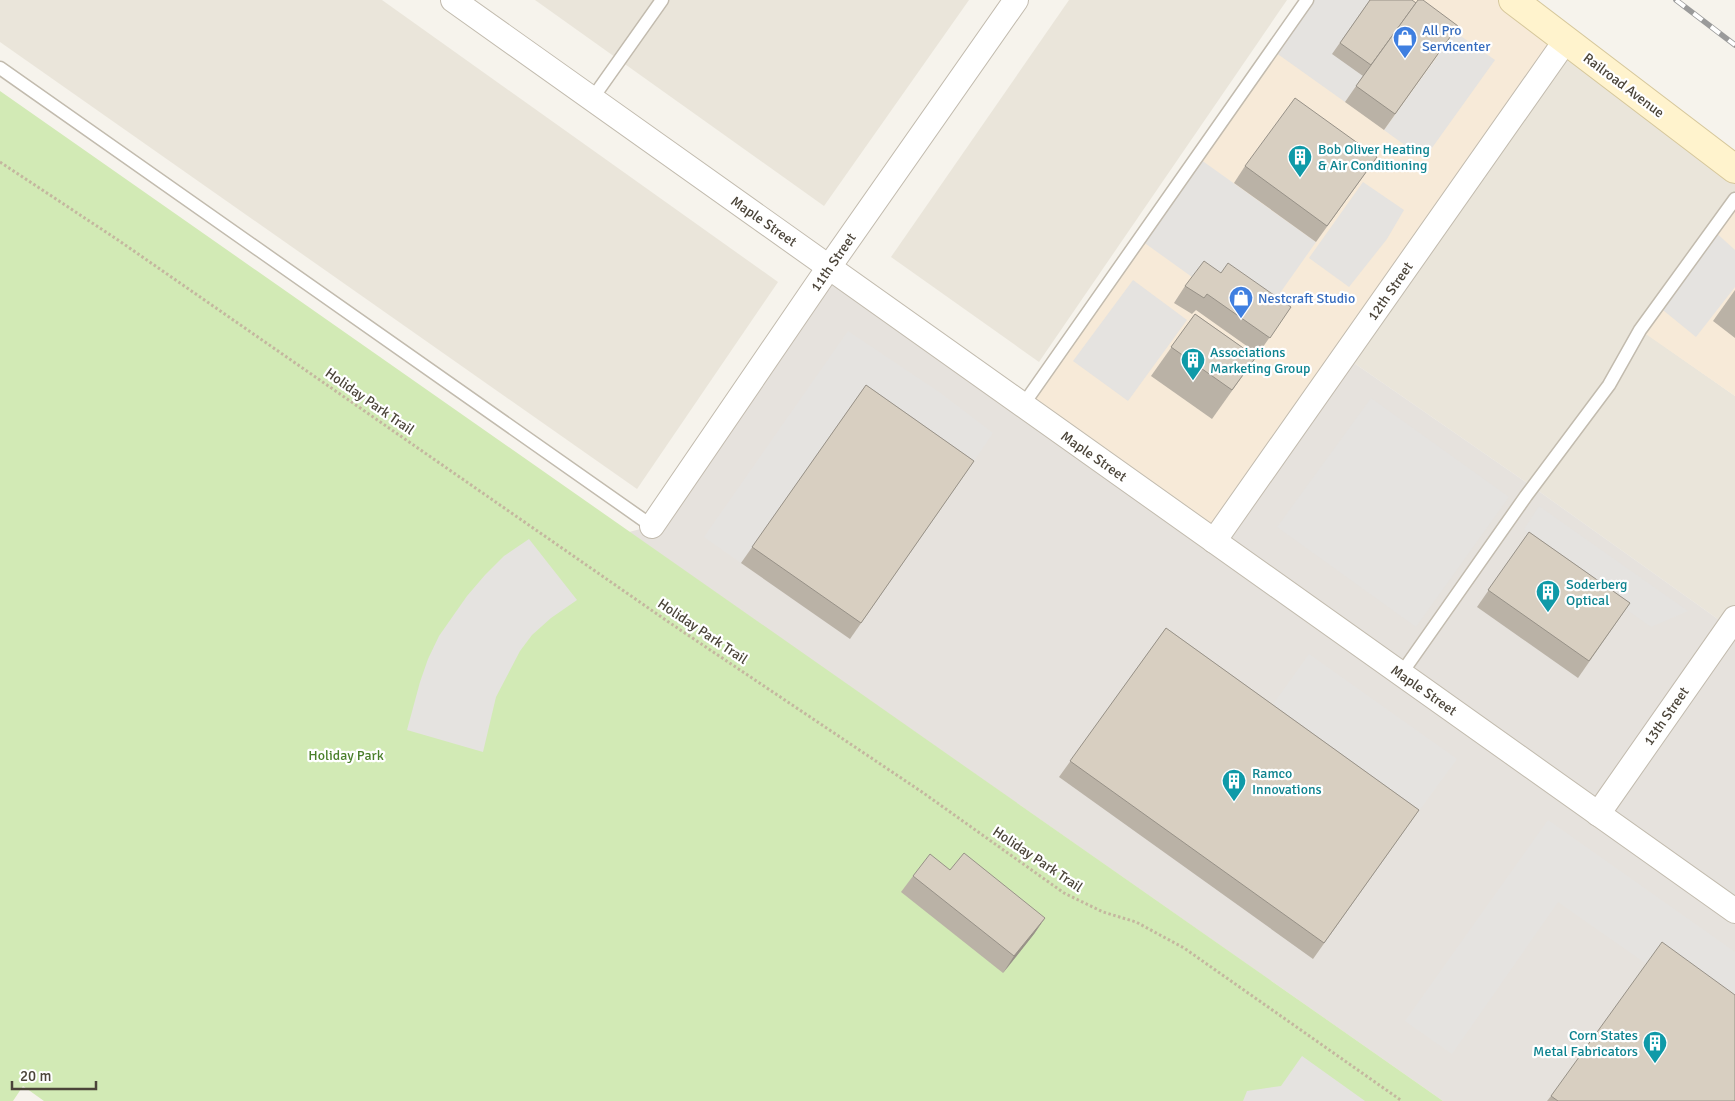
<svg xmlns="http://www.w3.org/2000/svg" width="1735" height="1101" viewBox="0 0 1735 1101" font-family="Signika,sans-serif">
  <style>
    .residential { fill: #eae5da }
    .commercial { fill: #f7ead8 }
    .industrial { fill: #e6e2dd }
    .green { fill: #d2eab5 }
    .parking { fill: #e5e3e0 }
    .lines { fill: none; stroke-linecap: round; stroke-linejoin: round }
    .service-casing { stroke: #c2bbae; stroke-width: 15 }
    .minor-casing { stroke: #c2bbae; stroke-width: 26 }
    .secondary-casing { stroke: #d6c79b; stroke-width: 30 }
    .path { stroke: #c4b79f; stroke-width: 3; stroke-dasharray: 2.5 2.5; stroke-linecap: butt }
    .service { stroke: #fff; stroke-width: 12 }
    .minor { stroke: #fff; stroke-width: 24 }
    .secondary { stroke: #fff3cd; stroke-width: 28 }
    .rail-casing { stroke: #9a9a9a; stroke-width: 5.5 }
    .rail { stroke: #fff; stroke-width: 4; stroke-dasharray: 11; stroke-linecap: butt }
    .wall { fill: #bab2a6 }
    .shaded-wall { fill: #979187 }
    .building { fill: #d8cfc1; stroke: #979187 }
    .labels { text-anchor: middle; stroke-width: 4.5; stroke-linejoin: round; paint-order: stroke }
    .shop-label { font-size: 14px; fill: #366cbe; stroke: #fff; text-anchor: start }
    .street-label { font-size: 14px; fill: #4b4439; stroke: #fff }
    .culture-label { font-size: 14px; fill: #0d838f; stroke: #fff; text-anchor: start }
    .park-label { font-size: 14px; fill: #4a7f2a; stroke: #fff }
  </style>
  <rect width="100%" height="100%" fill="#f6f3ec"/>
  <!-- residential -->
  <g class="residential">
    <path d="M0,0h382l396,282 -141,207 -637,-447z"/>
    <path d="M535,0h434l-145,206z"/>
    <path d="M1069,0h218l-248,362 -148,-105z"/>
    <path d="M1566,40l169,129v30l-94,131 94,66v222l-6,9 -196,-140 -189,-131z"/>
  </g>
  <!-- commercial -->
  <g class="commercial">
    <path d="M1307,0h206l53,40 -352,501 -191,-136z"/>
    <path d="M1735,199v197l-95,-66z"/>
  </g>
  <!-- industrial -->
  <path class="industrial" d="M829,267l385,274 130,-185 189,131 196,140 6,-9v483h-292l-814,-569 23,-6z"/>
  <!-- green -->
  <path class="green" d="M0,91l1443,1010h-1399l-21,-15 -10,15h-13z"/>
  <!-- parking -->
  <g class="parking">
    <path d="M1307,0h63l-6,77 -19,25 -73,-52z"/>
    <path d="M1455,32l40,28 -71,99 -40,-29z"/>
    <path d="M1197,157l119,85 -50,71 -74,-36 -53,-38z"/>
    <path d="M1363,182l41,28 -17,29 -38,48 -40,-29z"/>
    <path d="M1713,230l22,20v37l-39,50 -38,-31z"/>
    <path d="M1133,280l54,40 -59,81 -55,-40z"/>
    <path d="M848,331l91,61 54,41 -30,44 -109,-76 -113,162 -37,-26z"/>
    <path d="M1371,398l138,99 -93,130 -139,-100z"/>
    <path d="M1539,506l149,105 -37,16 -114,-81 -13,-17z"/>
    <path d="M529,539l48,61 -26,18 -19,17 -12,16 -24,46 -13,55 -76,-22 13,-48 8,-23 11,-23 28,-40 18,-21 19,-19z"/>
    <path d="M1309,654l148,105 -49,67 -147,-105z"/>
    <path d="M1548,820l187,132v74l-177,-124 -106,152 -47,-33z"/>
    <path d="M1302,1056l63,45h-122l4,-10 34,-5z"/>
  </g>
  <g class="lines">
    <defs>
      <g id="service">
        <path d="M0,68l652,458"/>
        <path d="M592,99l70,-99"/>
        <path d="M1023,405l284,-405"/>
        <path d="M1401,674l125,-178 83,-111 31,-55 95,-131"/>
      </g>
      <g id="minor">
        <path d="M453,0l1282,911"/>
        <path d="M652,526l177,-259 187,-267"/>
        <path d="M1214,541l352,-501"/>
        <path d="M1598,814l137,-196"/>
      </g>
      <path id="secondary" d="M1513,0l222,169"/>
    </defs>
    <!-- service casing -->
    <use href="#service" class="service-casing"/>
    <!-- minor casing -->
    <use href="#minor" class="minor-casing"/>
    <!-- secondary casing -->
    <use href="#secondary" class="secondary-casing"/>
    <!-- path -->
    <path class="path" d="M0,162l118,78 552,383 252,169 142,101 39,19 33,10 48,26 218,153"/>
    <!-- service -->
    <use href="#service" class="service"/>
    <!-- minor -->
    <use href="#minor" class="minor"/>
    <!-- secondary -->
    <use href="#secondary" class="secondary"/>
    <defs>
      <path id="rail" d="M1676,0l59,45"/>
    </defs>
    <!-- rail casing -->
    <use href="#rail" class="rail-casing"/>
    <!-- rail -->
    <use href="#rail" class="rail"/>
  </g>
  <!-- wall -->
  <g class="wall">
    <path d="M1370,0l46,3 42,23 -74,104 -39,-28 18,-26 -31,-22z"/>
    <path d="M1377,157l-61,85 -82,-59 11,-17z"/>
    <path d="M1221,273l70,34 -33,47 -62,-44 -4,4 -18,-11 11,-17z"/>
    <path d="M1735,290v48l-22,-17z"/>
    <path d="M1195,314l61,43 -44,62 -61,-43z"/>
    <path d="M866,385l108,76 -124,178 -109,-76z"/>
    <path d="M1529,532l101,71 -52,75 -101,-71z"/>
    <path d="M1166,628l253,182 -106,149 -254,-182z"/>
    <path d="M950,870l95,48 -11,16 -31,39 -102,-81 12,-16z"/>
    <path d="M1551,1096l184,5h-188z"/>
  </g>
  <!-- shaded-wall -->
  <path class="shaded-wall" d="M1045,918l-11,16 -31,39 11,-17z"/>
  <!-- building -->
  <g class="building">
    <path d="M1370,0h42l4,3 -45,62 -31,-22z"/>
    <path d="M1418,0h5l35,26 -63,88 -39,-28z"/>
    <path d="M1295,98l82,59 -50,69 -82,-60z"/>
    <path d="M1204,261l17,12 7,-10 63,44 -21,31 -63,-44 -3,4 -19,-12z"/>
    <path d="M1195,314l61,43 -24,33 -61,-43z"/>
    <path d="M866,385l108,76 -113,162 -109,-76z"/>
    <path d="M1529,532l101,71 -41,58 -101,-71z"/>
    <path d="M1166,628l253,182 -95,133 -254,-182z"/>
    <path d="M964,853l81,65 -31,38 -101,-80 17,-22 20,16z"/>
    <path d="M1662,942l73,53v106h-177l-7,-5z"/>
  </g>
  <!-- icons -->
  <defs>
    <symbol id="shop-pin" viewBox="-11 -11 22 30"><path d="M0 17L-7.5 6A9.5 9.5 0 1 1 7.5 6Z" fill="#3f7fe0" stroke="#fff"/><path d="M-5-2.5h2.3a2.7 3.5 0 0 1 5.4 0H5L5.5 6h-11ZM-1.5-2.5h3a1.5 2.3 0 0 0-3 0Z" fill="#fff"/></symbol>
    <symbol id="building-pin" viewBox="-11 -11 22 30"><path d="M0 17L-7.5 6A9.5 9.5 0 1 1 7.5 6Z" fill="#0f9aa8" stroke="#fff"/><path d="M-4-6H4V6H1V3H-1V6H-4ZM-2.5-4.3h1.7v1.8h-1.7ZM.8-4.3h1.7v1.8H.8ZM-2.5-1h1.7V.8h-1.7ZM.8-1h1.7V.8H.8Z" fill="#fff"/></symbol>
  </defs>
  <g fill-rule="evenodd">
    <use href="#shop-pin" x="1391" y="24" width="28" height="38"/>
    <use href="#building-pin" x="1286" y="143" width="28" height="38"/>
    <use href="#shop-pin" x="1227" y="284" width="28" height="38"/>
    <use href="#building-pin" x="1179" y="346" width="28" height="38"/>
    <use href="#building-pin" x="1534" y="578" width="28" height="38"/>
    <use href="#building-pin" x="1220" y="767" width="28" height="38"/>
    <use href="#building-pin" x="1641" y="1029" width="28" height="38"/>
  </g>
  <g class="labels">
    <!-- shop labels -->
    <g class="shop-label">
      <text x="1422" y="35">All Pro<tspan x="1422" dy="16">Servicenter</tspan></text>
      <text x="1258" y="303">Nestcraft Studio</text>
    </g>
    <!-- street labels -->
    <g class="street-label">
      <text transform="translate(1624 85) rotate(37)" y="5">Railroad Avenue</text>
      <text transform="translate(764 221) rotate(35)" y="5">Maple Street</text>
      <text transform="translate(833 262) rotate(-55)" y="5">11th Street</text>
      <text transform="translate(1390 291) rotate(-55)" y="5">12th Street</text>
      <text transform="translate(370 401) rotate(35)" y="5">Holiday Park Trail</text>
      <text transform="translate(1094 456) rotate(35)" y="5">Maple Street</text>
      <text transform="translate(703 631) rotate(34)" y="5">Holiday Park Trail</text>
      <text transform="translate(1424 690) rotate(35)" y="5">Maple Street</text>
      <text transform="translate(1666 716) rotate(-55)" y="5">13th Street</text>
      <text transform="translate(1038 859) rotate(34)" y="5">Holiday Park Trail</text>
    </g>
    <!-- culture labels -->
    <g class="culture-label">
      <text x="1318" y="154">Bob Oliver Heating<tspan x="1318" dy="16">&amp; Air Conditioning</tspan></text>
      <text x="1210" y="357">Associations<tspan x="1210" dy="16">Marketing Group</tspan></text>
      <text x="1566" y="589">Soderberg<tspan x="1566" dy="16">Optical</tspan></text>
      <text x="1252" y="778">Ramco<tspan x="1252" dy="16">Innovations</tspan></text>
      <text x="1638" y="1040" text-anchor="end">Corn States<tspan x="1638" dy="16">Metal Fabricators</tspan></text>
    </g>
    <!-- park labels -->
    <g class="park-label">
      <text x="346" y="760">Holiday Park</text>
    </g>
  </g>
  <!-- scale -->
  <path d="M12 1081v8h84v-8" fill="none" stroke="#4b4439" stroke-width="2.5"/>
  <text x="20" y="1081" font-size="15" fill="#4b4439" stroke="#ffffff" stroke-width="4" paint-order="stroke">20 m</text>
</svg>
